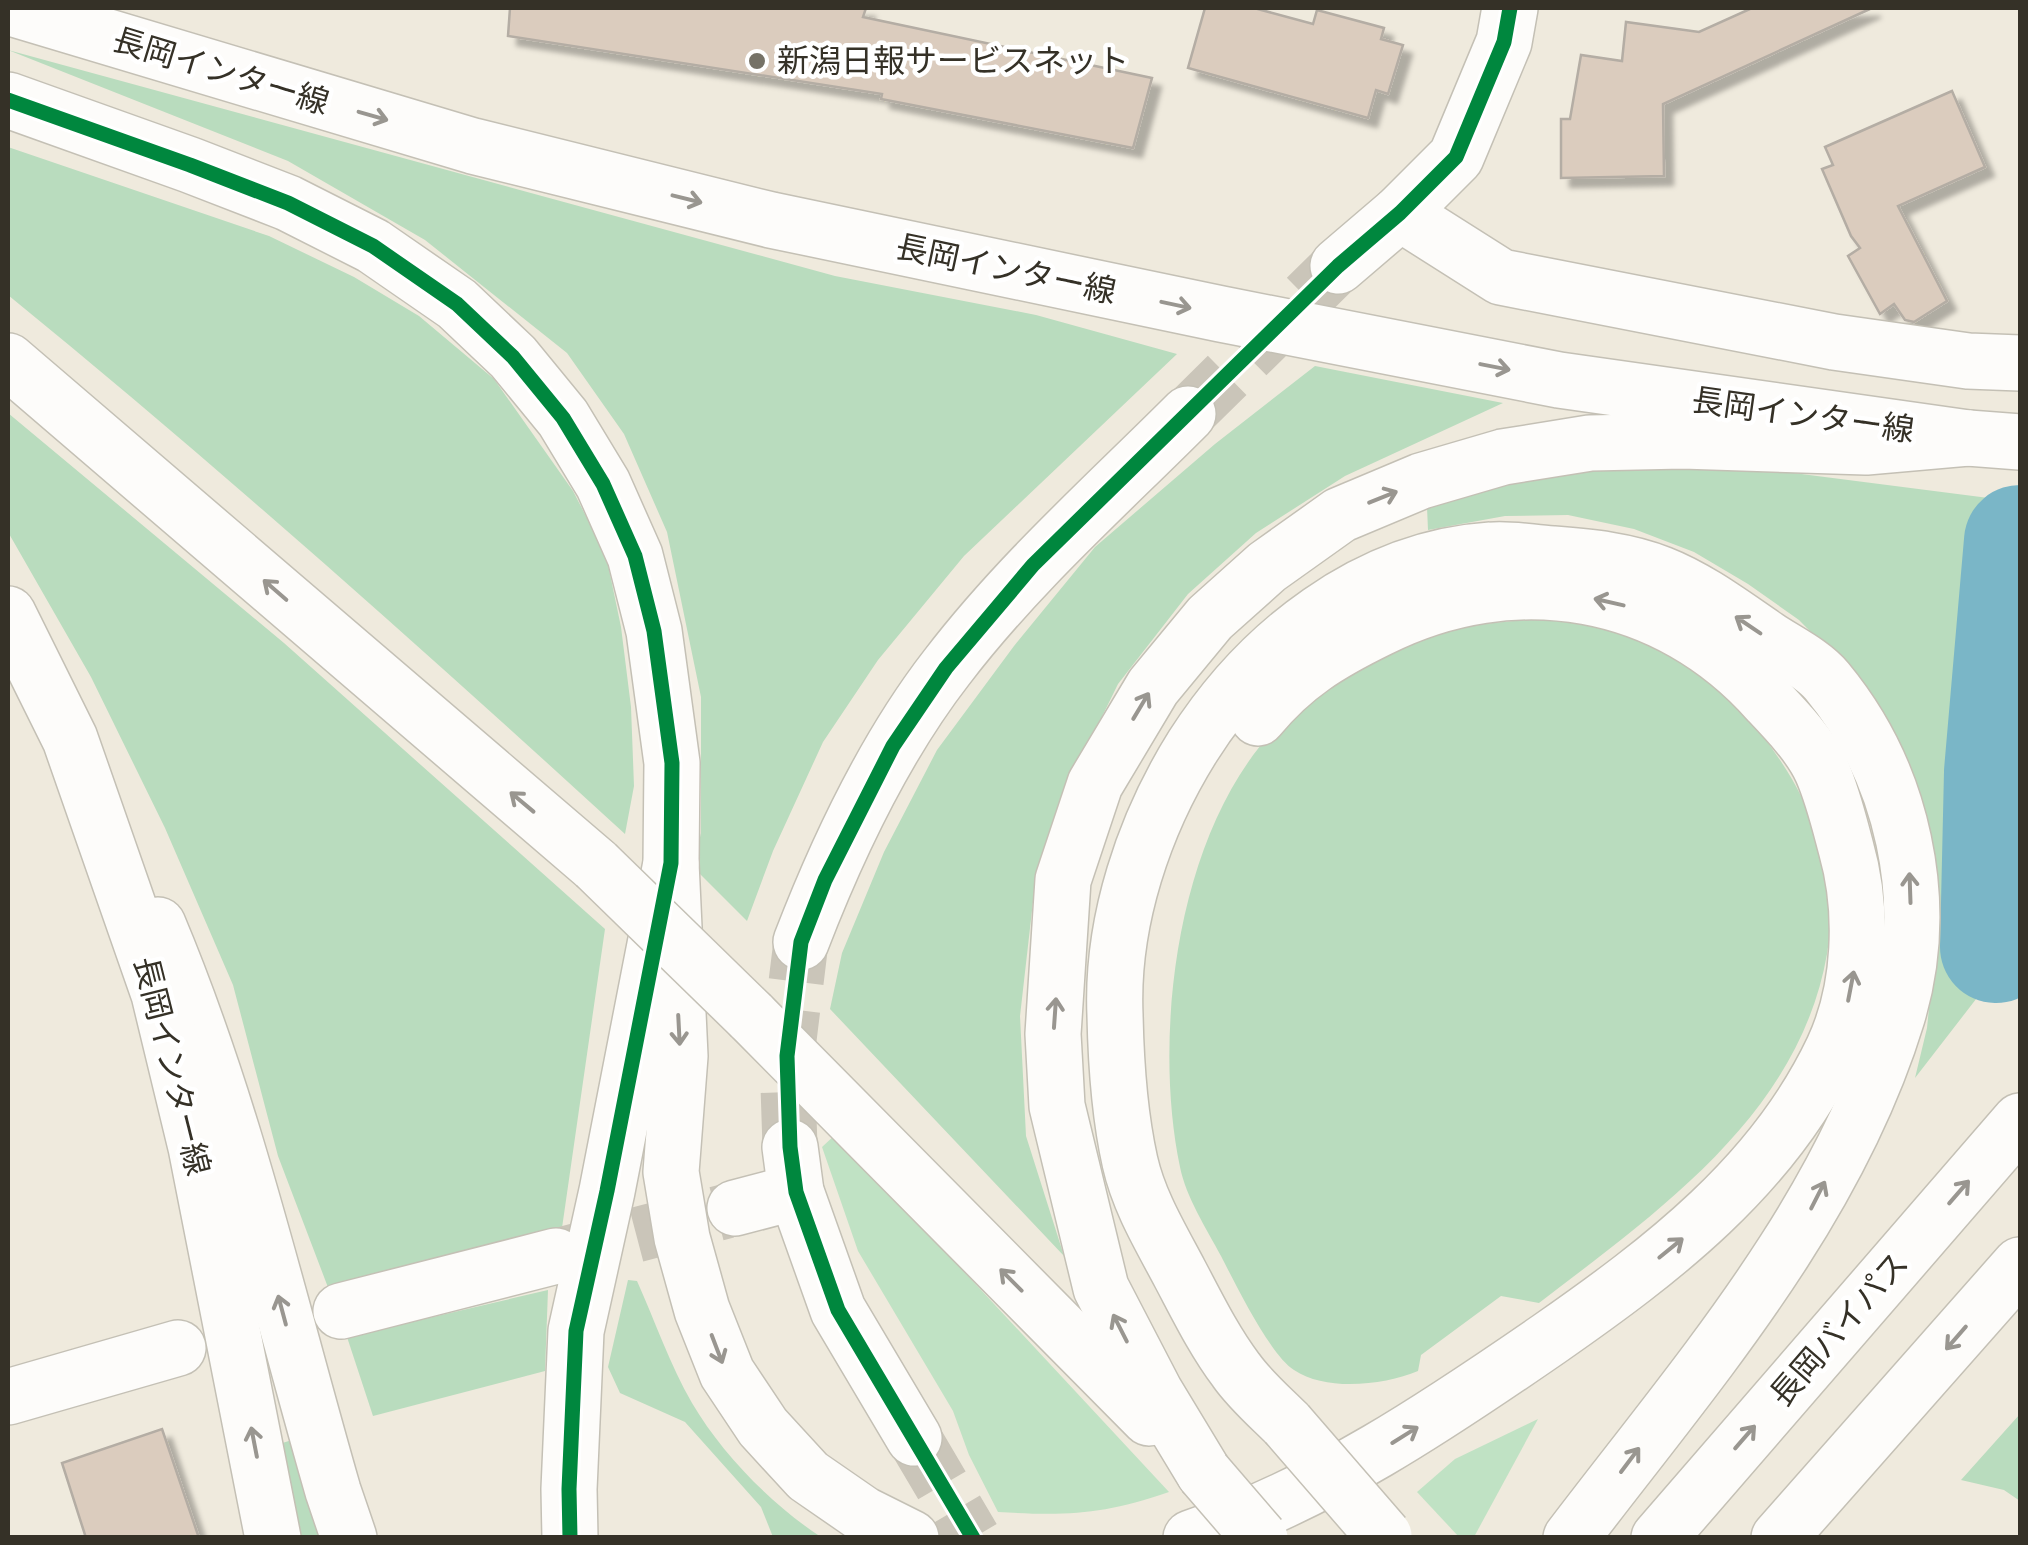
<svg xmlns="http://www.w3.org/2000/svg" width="2028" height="1545" viewBox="0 0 2028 1545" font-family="'IBM Plex Sans','Noto Sans JP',sans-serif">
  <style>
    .green { fill: #c0e2c4 }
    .forest { fill: #b9dcbe }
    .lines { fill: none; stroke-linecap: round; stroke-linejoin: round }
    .river { stroke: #7ab6c7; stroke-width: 112 }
    .building { fill: #dbccbe; stroke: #b4ada4; stroke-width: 2.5; filter: url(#shadow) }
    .minor-tunnel { stroke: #cac5b9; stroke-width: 55; stroke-dasharray: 55 28; stroke-linecap: butt }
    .minor-casing { stroke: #c4c0b5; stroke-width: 58 }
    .major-casing { stroke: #c4c0b5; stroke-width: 58 }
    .highway-casing { stroke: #c4c0b5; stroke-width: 58 }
    .minor { stroke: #fdfcfa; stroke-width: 55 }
    .major { stroke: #fdfcfa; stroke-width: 55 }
    .highway { stroke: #fdfcfa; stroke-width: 55 }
    .highway-bridge-casing { stroke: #c4c0b5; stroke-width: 58; stroke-linecap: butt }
    .highway-bridge { stroke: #fdfcfa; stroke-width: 55 }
    .cycleway-casing { stroke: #fff; stroke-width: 21 }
    .cycleway { stroke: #00873e; stroke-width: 15 }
    .oneway { stroke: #999690 }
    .poi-dot { fill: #767267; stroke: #fff; stroke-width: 4 }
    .labels { text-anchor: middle; stroke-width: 9; stroke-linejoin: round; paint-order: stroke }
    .poi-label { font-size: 32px; fill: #353127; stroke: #fff; text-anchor: start }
    .street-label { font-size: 32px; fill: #353127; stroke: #fff }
  </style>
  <defs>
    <filter id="shadow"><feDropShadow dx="9" dy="9" stdDeviation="2.5" flood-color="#0004"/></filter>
  </defs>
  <rect width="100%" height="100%" fill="#efeadd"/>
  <!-- green -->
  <g class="green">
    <path d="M836,1134l333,358c-67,23 -102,24 -171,20l-29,-57 -16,-44 -95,-160 -36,-104z"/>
    <path d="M1538,1419l-64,118h-15l-42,-45 38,-33z"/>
  </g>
  <!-- forest -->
  <g class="forest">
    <path d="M8,50l827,226 201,39 141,39 -213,202 -86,104 -55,82 -50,109 -26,70 -54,-54 8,-34v-136l-34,-165 -43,-98 -57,-81 -142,-113 -137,-79z"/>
    <path d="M8,147l261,89 85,41 65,39 75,63 79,112 33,64 15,72 10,80 3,79 -9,48c-202,-185 -405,-366 -617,-539z"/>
    <path d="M1315,366l188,37 -158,73 -89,57 -68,61 -70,90 -51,104 -33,105 -14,123 6,120 38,120 -234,-247 12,-56 42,-101 53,-102 77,-104 81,-99 120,-103z"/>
    <path d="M8,413l276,230 321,286 -43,299 -233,62 -51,-134 -45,-171 -68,-157 -74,-151 -83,-145z"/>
    <path d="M1604,465l166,5 242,31 -24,282 -4,163 6,35 -75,97 12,-50 9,-89 -80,-261 -57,-58 -51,-36 -54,-32 -60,-23 -66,-14 -63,1 -77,14 -1,-23 53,-19z"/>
    <path d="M1550,618c20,4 41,5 60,11 23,6 83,34 103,48 19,14 53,62 67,83 39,58 59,125 47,194 -28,160 -167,256 -288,349l-38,-7 -80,59 -3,16c-34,14 -91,21 -124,-1 -24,-15 -59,-87 -73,-114 -15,-28 -35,-59 -41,-89 -29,-139 -1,-357 112,-454 37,-32 104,-71 153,-82 34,-8 70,-10 105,-13z"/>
    <path d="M2020,646v322l-3,1 -10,-21 3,-176z"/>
    <path d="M628,1280l9,1c18,40 33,84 55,122 30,51 80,102 129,134h-48l-12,-30 -76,-85 -65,-29 -12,-26z"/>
    <path d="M548,1290l-3,81 -172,45 -26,-79z"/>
    <path d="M2020,1414v87l-16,-11 -43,-10z"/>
    <path d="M292,1440l37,97h-32l-21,-92z"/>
  </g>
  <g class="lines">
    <!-- river -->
    <path class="river" d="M1996,947l4,-175 20,-231"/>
  </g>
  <!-- building -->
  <g class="building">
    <path d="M510,8h356l-3,9 289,61 -19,70 -252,-49 1,-5 -374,-58z"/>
    <path d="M1205,8h49l59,16 4,-14 67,18 -3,11 22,6 -15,49 -12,-4 -8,28 -180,-50z"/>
    <path d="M1752,8h120l-209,96 1,72 -103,2v-59h9l11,-64 41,6 4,-39 73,10z"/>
    <path d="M1952,91l33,76 -87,39 49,95 -33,21 -9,-2 -11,-16 -14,10 -32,-58 12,-8 -9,-12 -29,-67 11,-4 -8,-18z"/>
    <path d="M162,1429l37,109h-113l-24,-75z"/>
  </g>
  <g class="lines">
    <!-- minor-tunnel -->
    <g class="minor-tunnel">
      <path d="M1188,414l150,-148"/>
      <path d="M790,1147l-3,-91 14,-114"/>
      <path d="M556,1256l171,-45"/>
      <path d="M914,1438l59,100"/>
    </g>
    <defs>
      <g id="minor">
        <path d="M8,100l182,65 98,38 85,43 84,58 56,53 50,61 40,66 32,72 19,75 18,132 -1,100 -64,328 -31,140 -7,158 1,49"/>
        <path d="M1400,213l101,64 333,65 134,19 52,2"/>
        <path d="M1338,266l62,-53 56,-56 48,-115 6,-34"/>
        <path d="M158,925c77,183 120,376 175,566l16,47"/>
        <path d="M801,942c37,-96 83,-194 146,-275 71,-93 159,-171 241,-253"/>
        <path d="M790,1147l6,45 42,118 76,128"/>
        <path d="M735,1208l61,-16"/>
        <path d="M341,1311l215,-55"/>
        <path d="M8,1397l170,-49"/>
      </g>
      <g id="major">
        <path d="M11,8l462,138 298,74 450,94 338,66 409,58 52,4"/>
        <path d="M8,614l62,125 89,255 37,153 77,391"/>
      </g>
      <g id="highway">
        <path d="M8,361l588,504"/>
        <path d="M671,863l9,193 -9,116 11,66 20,72 25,63 36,54 45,49 55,38 48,24"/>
        <path d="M751,1016l398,402"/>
        <path d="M1287,1424c-17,-17 -37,-34 -51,-54 -22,-29 -39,-64 -56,-96 -19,-36 -41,-72 -50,-112 -11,-49 -14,-98 -15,-147 -4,-93 29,-191 78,-269 65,-102 173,-188 298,-196 20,-2 42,3 62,4 37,3 73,6 108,20 38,15 72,41 106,64 19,13 45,25 60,43 76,92 105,221 70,336 -61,199 -203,359 -326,521"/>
        <path d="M1204,1473l-49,-81 -54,-104 -44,-182 -4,-72 10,-154 32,-96 58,-97 57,-69 57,-51 73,-52 81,-34 82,-24 87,-14 93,-2 183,6 102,-9"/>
        <path d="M1191,1538c132,-45 245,-121 358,-199 112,-78 224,-163 284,-290 28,-60 31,-138 13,-201 -7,-26 -13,-52 -24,-77 -11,-25 -35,-50 -54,-70 -101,-114 -254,-140 -389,-72 -49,24 -86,46 -121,89"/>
        <path d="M1659,1538l361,-417"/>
        <path d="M1779,1538l241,-273"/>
      </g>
    </defs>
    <!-- minor casing -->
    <use href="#minor" class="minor-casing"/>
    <!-- major casing -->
    <use href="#major" class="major-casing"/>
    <!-- highway casing -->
    <use href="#highway" class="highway-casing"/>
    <!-- minor -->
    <use href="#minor" class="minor"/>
    <!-- major -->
    <use href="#major" class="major"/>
    <!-- highway -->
    <use href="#highway" class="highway"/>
    <defs>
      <g id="highway-bridge">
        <path d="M596,865l155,151"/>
        <path d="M1287,1424l97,112"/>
        <path d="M1204,1473l56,65"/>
      </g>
    </defs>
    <!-- highway-bridge casing -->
    <use href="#highway-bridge" class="highway-bridge-casing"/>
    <!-- highway-bridge -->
    <use href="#highway-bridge" class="highway-bridge"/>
    <defs>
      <g id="cycleway">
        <path d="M8,100l182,65 98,38 85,43 84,58 56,53 50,61 40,66 32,72 19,75 18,132 -1,100 -64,328 -31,140 -7,158 1,49"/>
        <path d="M973,1538l-135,-228 -42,-118 -6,-45 -3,-91 14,-114 24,-62 68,-134 53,-78 87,-103 305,-299 62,-53 56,-56 48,-115 6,-34"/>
      </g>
    </defs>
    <!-- cycleway casing -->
    <use href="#cycleway" class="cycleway-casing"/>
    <!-- cycleway -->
    <use href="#cycleway" class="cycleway"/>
  </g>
  <!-- one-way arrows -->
  <defs><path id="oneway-shaft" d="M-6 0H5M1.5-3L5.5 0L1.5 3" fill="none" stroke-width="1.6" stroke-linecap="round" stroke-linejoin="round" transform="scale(2.5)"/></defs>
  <g class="oneway">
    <use href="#oneway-shaft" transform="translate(373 116) rotate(16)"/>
    <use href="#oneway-shaft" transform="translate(687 199) rotate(14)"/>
    <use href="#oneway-shaft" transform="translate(1176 305) rotate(12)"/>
    <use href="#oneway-shaft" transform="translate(1495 367) rotate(11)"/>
    <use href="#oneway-shaft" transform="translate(1383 497) rotate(-22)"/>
    <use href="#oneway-shaft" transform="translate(275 590) rotate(-139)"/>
    <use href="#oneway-shaft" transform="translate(1609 602) rotate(-167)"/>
    <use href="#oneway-shaft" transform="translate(1748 625) rotate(-146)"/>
    <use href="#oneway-shaft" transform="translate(1141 706) rotate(-59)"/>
    <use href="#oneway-shaft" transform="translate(522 802) rotate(-140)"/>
    <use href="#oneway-shaft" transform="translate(1910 888) rotate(-92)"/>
    <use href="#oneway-shaft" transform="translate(1851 986) rotate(-79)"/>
    <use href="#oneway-shaft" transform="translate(1055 1013) rotate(-86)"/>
    <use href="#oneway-shaft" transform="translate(679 1030) rotate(87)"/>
    <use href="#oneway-shaft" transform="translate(1959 1192) rotate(-49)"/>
    <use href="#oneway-shaft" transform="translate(1818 1195) rotate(-63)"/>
    <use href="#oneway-shaft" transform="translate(1671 1248) rotate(-39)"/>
    <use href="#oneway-shaft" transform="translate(1011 1280) rotate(-135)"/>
    <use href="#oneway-shaft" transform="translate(282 1310) rotate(-105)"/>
    <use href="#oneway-shaft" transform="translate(1120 1328) rotate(-117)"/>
    <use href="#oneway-shaft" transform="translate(1956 1338) rotate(131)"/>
    <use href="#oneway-shaft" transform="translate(717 1349) rotate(69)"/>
    <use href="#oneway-shaft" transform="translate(1405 1435) rotate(-32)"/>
    <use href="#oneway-shaft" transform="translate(1745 1437) rotate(-49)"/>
    <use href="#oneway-shaft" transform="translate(254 1442) rotate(-101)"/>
    <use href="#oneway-shaft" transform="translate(1630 1460) rotate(-53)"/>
  </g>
  <!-- markers -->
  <circle class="poi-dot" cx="757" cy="61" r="10"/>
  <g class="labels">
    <!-- poi labels -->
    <g class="poi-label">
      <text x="777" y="72">新潟日報サービスネット</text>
    </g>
    <!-- street labels -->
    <g class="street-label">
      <text transform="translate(221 71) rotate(17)" y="11">長岡インター線</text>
      <text transform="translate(1006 269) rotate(12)" y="11">長岡インター線</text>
      <text transform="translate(1803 415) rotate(8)" y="11">長岡インター線</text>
      <text transform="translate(172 1066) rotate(76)" y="11">長岡インター線</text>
      <text transform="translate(1839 1329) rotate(-49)" y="11">長岡バイパス</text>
    </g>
  </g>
  <!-- border -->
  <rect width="2028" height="1545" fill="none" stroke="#353127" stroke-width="20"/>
</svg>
